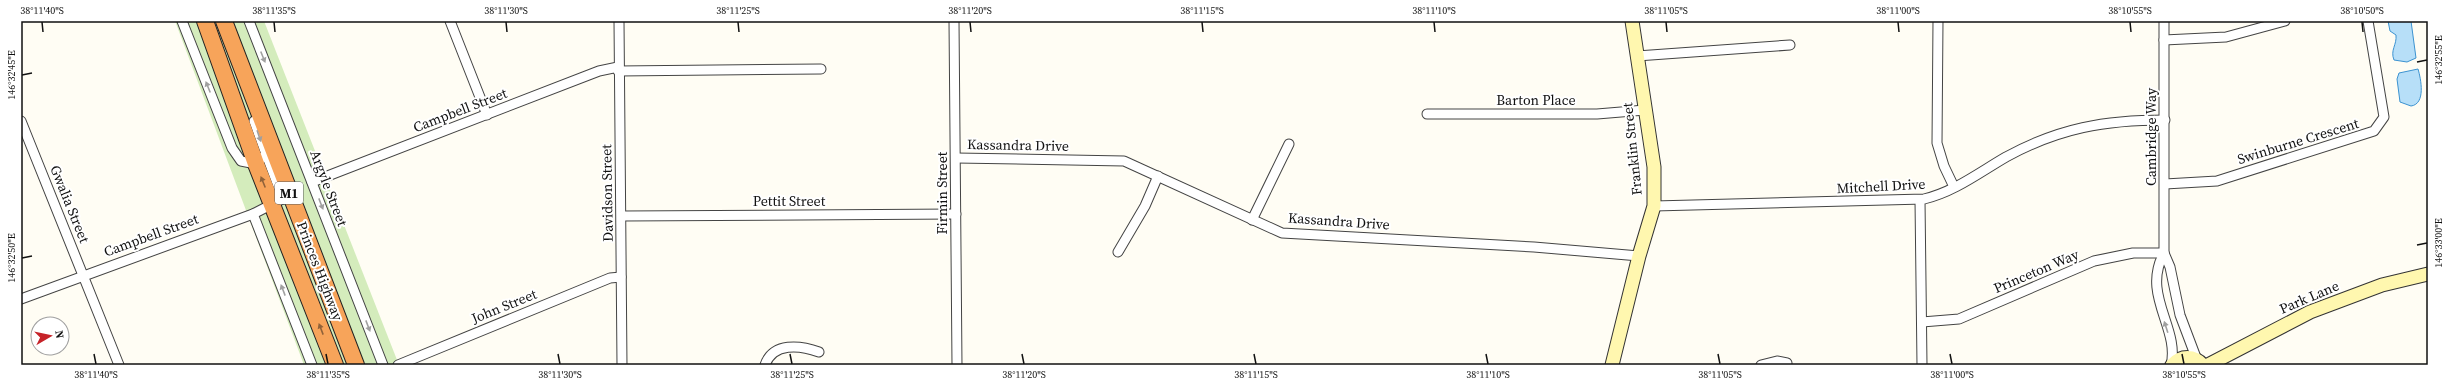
<svg xmlns="http://www.w3.org/2000/svg" width="2449" height="386" viewBox="0 0 2449 386" font-family="'Source Serif 4',serif">
  <style>
    .green { fill: #d4ecbc }
    .water { fill: #b7dff8; stroke: #3c93d1 }
    .lines { fill: none; stroke-linecap: round; stroke-linejoin: round }
    .street-casing { stroke: #444; stroke-width: 11 }
    .secondary-casing { stroke: #333; stroke-width: 15 }
    .highway-casing { stroke: #222; stroke-width: 18 }
    .street { stroke: #fff; stroke-width: 9 }
    .secondary { stroke: #fff7af; stroke-width: 13 }
    .highway { stroke: #f7a45a; stroke-width: 16 }
    .oneway { fill: #a0a0a0 }
    .oneway2 { fill: #906239 }
    .ticks { fill: none; stroke: #111; stroke-width: 1.5 }
    .labels { text-anchor: middle; stroke-width: 4; stroke-linejoin: round; paint-order: stroke }
    .shield { fill: #fff; stroke: #585858; stroke-width: 1 }
    .shield-label { font-size: 13px; font-weight: bold; fill: #111 }
    .street-label { font-size: 14px; fill: #111; stroke: #fff }
    .neatline { fill: none; stroke: #111; stroke-width: 1.5 }
    .ticks-label { font-size: 10px; text-anchor: middle; fill: #111 }
  </style>
  <rect width="100%" height="100%" fill="#fffdf4"/>
  <!-- green -->
  <path class="green" d="M175,21h89l135,344h-95z"/>
  <!-- water -->
  <g class="water">
    <path d="M2388,21h23l5,37 -9,4 -13,-2c-4,-10 3,-15 2,-25l-6,-4z"/>
    <path d="M2418,69c3,10 8,35 -7,37l-11,-4 -3,-23 2,-6z"/>
  </g>
  <g class="lines">
    <defs>
      <g id="street">
        <path d="M182,21l50,127 9,13 15,3 10,-10 -12,-33"/>
        <path d="M249,21l134,344"/>
        <path d="M450,21l37,94"/>
        <path d="M619,21l3,344"/>
        <path d="M954,21l3,344"/>
        <path d="M1938,21l-1,122 7,23 10,21"/>
        <path d="M2164,21v232l6,14 10,48 17,45"/>
        <path d="M2164,40l62,-3 59,-16"/>
        <path d="M1637,56l153,-11"/>
        <path d="M618,71l203,-2"/>
        <path d="M1427,114h170l48,-4"/>
        <path d="M21,121l98,244"/>
        <path d="M266,154l17,45"/>
        <path d="M956,158l168,3 158,72 252,14 105,9"/>
        <path d="M312,182l287,-111 19,-4"/>
        <path d="M2165,184l52,-3 157,-50 10,-14 -16,-96"/>
        <path d="M1920,200l2,165"/>
        <path d="M1654,206l270,-7c30,-7 56,-27 82,-42 53,-29 99,-37 159,-37"/>
        <path d="M253,214l59,151"/>
        <path d="M622,216l334,-2"/>
        <path d="M1252,220l37,-76"/>
        <path d="M1118,252l27,-46 13,-30"/>
        <path d="M2164,253c-23,42 16,75 7,112"/>
        <path d="M21,299l232,-85 37,-19"/>
        <path d="M1922,322l37,-3 135,-58 39,-8h31"/>
        <path d="M398,365l212,-87 11,-1"/>
        <path d="M765,365c8,-23 35,-20 54,-13"/>
        <path d="M1761,365l16,-4 10,2"/>
      </g>
      <g id="secondary">
        <path d="M1612,365l27,-109 15,-50v-39l-22,-146"/>
        <path d="M2172,365c9,-10 22,-10 31,0"/>
        <path d="M2208,365l102,-53 72,-27 46,-11"/>
      </g>
      <g id="highway">
        <path d="M205,21l51,143 79,201"/>
        <path d="M224,21l132,344"/>
      </g>
    </defs>
    <!-- street casing -->
    <use href="#street" class="street-casing"/>
    <!-- secondary casing -->
    <use href="#secondary" class="secondary-casing"/>
    <!-- highway casing -->
    <use href="#highway" class="highway-casing"/>
    <!-- street -->
    <use href="#street" class="street"/>
    <!-- secondary -->
    <use href="#secondary" class="secondary"/>
    <!-- highway -->
    <use href="#highway" class="highway"/>
  </g>
  <!-- one-way arrows -->
  <defs><path id="oneway-solid" d="M-6-.8H1V-3.2L6.5 0L1 3.2V.8H-6Z"/></defs>
  <g class="oneway">
    <use href="#oneway-solid" transform="translate(263 57) rotate(68)"/>
    <use href="#oneway-solid" transform="translate(208 87) rotate(-112)"/>
    <use href="#oneway-solid" transform="translate(259 136) rotate(71)"/>
    <use href="#oneway-solid" transform="translate(321 204) rotate(69)"/>
    <use href="#oneway-solid" transform="translate(283 290) rotate(-111)"/>
    <use href="#oneway-solid" transform="translate(368 326) rotate(69)"/>
    <use href="#oneway-solid" transform="translate(2166 327) rotate(-108)"/>
  </g>
  <g class="oneway2">
    <use href="#oneway-solid" transform="translate(263 182) rotate(-112)"/>
    <use href="#oneway-solid" transform="translate(321 329) rotate(-111)"/>
  </g>
  <!-- ticks -->
  <path class="ticks" d="M42,22l1,10M274,22l1,10M506,22l1,10M738,22l1,10M970,22l1,10M1202,22l1,10M1434,22l1,10M1666,22l1,10M1898,22l1,10M2130,22l1,10M2362,22l1,10M2417,62l10,-2M22,75l10,-2M2417,245l10,-2M22,258l10,-2M94,354l2,10M326,354l2,10M558,354l2,10M790,354l2,10M1022,354l2,10M1254,354l2,10M1486,354l2,10M1718,354l2,10M1950,354l2,10M2182,354l2,10"/>
  <g class="labels">
    <!-- shield labels -->
    <rect class="shield" x="275" y="182" width="28" height="22" rx="3"/>
    <g class="shield-label">
      <text x="289" y="198">M1</text>
    </g>
    <!-- street labels -->
    <g class="street-label">
      <text x="1536" y="105">Barton Place</text>
      <text transform="translate(460 110) rotate(-21)" y="5">Campbell Street</text>
      <text transform="translate(2151 137) rotate(-90)" y="5">Cambridge Way</text>
      <text transform="translate(2298 141) rotate(-17)" y="5">Swinburne Crescent</text>
      <text transform="translate(1018 145) rotate(1)" y="5">Kassandra Drive</text>
      <text transform="translate(1632 149) rotate(-96)" y="5">Franklin Street</text>
      <text transform="translate(1881 186) rotate(-3)" y="5">Mitchell Drive</text>
      <text transform="translate(329 188) rotate(69)" y="5">Argyle Street</text>
      <text transform="translate(607 193) rotate(-91)" y="5">Davidson Street</text>
      <text transform="translate(942 193) rotate(-90)" y="5">Firmin Street</text>
      <text x="789" y="206">Pettit Street</text>
      <text transform="translate(70 204) rotate(68)" y="5">Gwalia Street</text>
      <text transform="translate(1339 221) rotate(4)" y="5">Kassandra Drive</text>
      <text transform="translate(151 235) rotate(-20)" y="5">Campbell Street</text>
      <text transform="translate(320 271) rotate(69)" y="5">Princes Highway</text>
      <text transform="translate(2036 271) rotate(-23)" y="5">Princeton Way</text>
      <text transform="translate(2309 297) rotate(-23)" y="5">Park Lane</text>
      <text transform="translate(504 306) rotate(-22)" y="5">John Street</text>
    </g>
  </g>
  <!-- border -->
  <rect width="2449" height="386" fill="none" stroke="#ffffff" stroke-width="44"/>
  <!-- north arrow -->
  <g transform="translate(50 336) rotate(81)"><circle r="19" fill="#ffffff" stroke="#a0a0a0"/>
  <path d="M0-3L7 15L0 10L-7 15Z" fill="#c62329"/>
  <text y="-6" font-size="11" font-weight="bold" text-anchor="middle" fill="#111111">N</text>
  </g>
  <rect x="22" y="22" width="2405" height="342" class="neatline"/>
  <g class="ticks-label">
    <text x="42" y="14">38°11'40"S</text>
    <text x="274" y="14">38°11'35"S</text>
    <text x="506" y="14">38°11'30"S</text>
    <text x="738" y="14">38°11'25"S</text>
    <text x="970" y="14">38°11'20"S</text>
    <text x="1202" y="14">38°11'15"S</text>
    <text x="1434" y="14">38°11'10"S</text>
    <text x="1666" y="14">38°11'05"S</text>
    <text x="1898" y="14">38°11'00"S</text>
    <text x="2130" y="14">38°10'55"S</text>
    <text x="2362" y="14">38°10'50"S</text>
    <text transform="translate(2438 60) rotate(-90)" y="4">146°32'55"E</text>
    <text transform="translate(11 75) rotate(-90)" y="4">146°32'45"E</text>
    <text transform="translate(2438 243) rotate(-90)" y="4">146°33'00"E</text>
    <text transform="translate(11 258) rotate(-90)" y="4">146°32'50"E</text>
    <text x="96" y="378">38°11'40"S</text>
    <text x="328" y="378">38°11'35"S</text>
    <text x="560" y="378">38°11'30"S</text>
    <text x="792" y="378">38°11'25"S</text>
    <text x="1024" y="378">38°11'20"S</text>
    <text x="1256" y="378">38°11'15"S</text>
    <text x="1488" y="378">38°11'10"S</text>
    <text x="1720" y="378">38°11'05"S</text>
    <text x="1952" y="378">38°11'00"S</text>
    <text x="2184" y="378">38°10'55"S</text>
  </g>
</svg>
